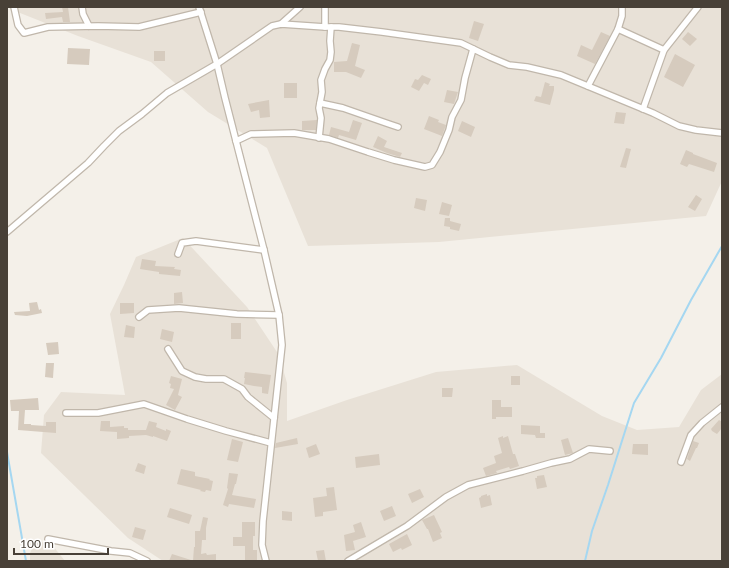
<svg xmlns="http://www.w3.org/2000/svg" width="729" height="568" viewBox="0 0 729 568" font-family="Lato,sans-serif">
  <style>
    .residential { fill: #e8e1d7 }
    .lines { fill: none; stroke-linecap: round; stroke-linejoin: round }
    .stream { stroke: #a5d7f1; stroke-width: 2 }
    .building { fill: #d6cbbe }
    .minor-casing { stroke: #c0b7ab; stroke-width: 8 }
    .minor { stroke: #fff; stroke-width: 5.5 }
  </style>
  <rect width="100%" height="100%" fill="#f4f0e9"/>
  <!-- residential -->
  <g class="residential">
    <path d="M9,7h713v174l-16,35 -267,26 -131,4 -41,-98 -59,-36 -57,-50 -73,-26 -68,-27z"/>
    <path d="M183,238l64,69 32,48 8,28v38l60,-21 89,-28 81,-7 85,51 35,14 42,-3 22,-37 21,-16v187h-559l-35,-23 -87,-85 3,-38 17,-23 64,3 -15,-81 14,-29 12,-28z"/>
    <path d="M36,540l17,6 12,15h-35v-8z"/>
  </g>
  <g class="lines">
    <!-- stream -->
    <g class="stream">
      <path d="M7,452l19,109"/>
      <path d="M585,561l7,-30 16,-46 26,-82 27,-45 30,-58 31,-54"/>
    </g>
  </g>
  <!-- building -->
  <g class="building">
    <path d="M62,7h6l2,15h-7l-1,-5 -16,2 -1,-6 18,-1z"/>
    <path d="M474,21l10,3 -6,17 -9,-3z"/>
    <path d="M601,32l9,4 -15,28 -18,-8 4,-11 11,5z"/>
    <path d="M688,32l9,7 -7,7 -8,-7z"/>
    <path d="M352,43l8,2 -5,21 10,4 -4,8 -15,-6h-12v-10l13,-1z"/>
    <path d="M68,48l22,1 -1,16 -22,-1z"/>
    <rect x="154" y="51" width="11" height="10"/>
    <path d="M675,54l20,11 -12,22 -19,-10z"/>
    <path d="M422,75l9,4 -3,6 -4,-2 -5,8 -8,-4 4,-8 3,1z"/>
    <path d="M545,82l5,2 -1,2h5v4l-4,15 -16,-4 2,-5 5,1z"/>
    <rect x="284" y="83" width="13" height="15"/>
    <path d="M447,90l11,2 -4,12 -10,-2z"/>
    <path d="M269,100l1,17 -10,1 -1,-8 -8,2 -3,-8z"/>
    <path d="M616,112l10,1 -2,11 -10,-1z"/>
    <path d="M429,116l10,4 -1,2 8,3 -4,11 -18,-7z"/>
    <path d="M317,120l-1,10h-14v-9z"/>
    <path d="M353,120l9,3 -6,17 -17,-5 -1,3 -9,-3 2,-8 18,5z"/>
    <path d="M462,121l13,6 -4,10 -13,-6z"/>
    <path d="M378,136l9,5 -3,6 18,6 -2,4 -13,-4 -14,-6z"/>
    <path d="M626,148l5,1 -5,19 -6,-1z"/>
    <path d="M686,150l7,3v1l24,9 -3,9 -25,-8 -2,3 -7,-3z"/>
    <path d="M696,195l6,4 -7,12 -7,-4z"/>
    <path d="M416,198l11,2 -2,11 -11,-3z"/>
    <path d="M442,202l10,3 -3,11 -10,-2z"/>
    <path d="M445,218h5v3l11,3 -2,7 -9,-2v-2l-6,-1z"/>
    <path d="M142,259l14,2 -1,5 20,1 -1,2 7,1 -1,6 -21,-2v-2l-19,-3z"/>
    <path d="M182,292l1,11 -9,1v-11z"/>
    <path d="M37,302l2,8 2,-1 1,4 -15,3 -12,-1 -1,-3 16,-1 -1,-8z"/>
    <path d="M120,303h14v10l-14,1z"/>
    <rect x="231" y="323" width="10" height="16"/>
    <path d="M126,325l9,2 -1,11 -10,-1z"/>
    <path d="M162,329l12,3 -2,10 -12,-3z"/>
    <path d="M58,342l1,12 -11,1 -2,-12z"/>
    <path d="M46,363h8l-1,15 -8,-1z"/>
    <path d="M245,372l26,3 -3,19 -6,-1v-6l-8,-1 -10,-2 1,-6h-1z"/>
    <path d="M171,376l11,3 -4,16 4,2 -7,13 -9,-5 8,-16 -4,-1 1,-4 -2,-1z"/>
    <rect x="511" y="376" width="9" height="9"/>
    <path d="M442,388h11l-1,9h-10z"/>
    <path d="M38,398l1,12h-14l-1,14h7v1l15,1v-4h10v11l-38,-3 1,-19h-8l-1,-11z"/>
    <path d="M492,400h9v7h11v10h-16v2h-4z"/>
    <path d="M719,420l3,2v6l-5,6 -5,-3 -1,-2z"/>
    <path d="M101,421h9v6l14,-1v2h4v2h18l3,-9 8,2 -1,4 10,4v-2l5,2 -4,10 -14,-5v1l-7,-2 -17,1v2l-12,1v-7l-17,-1z"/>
    <path d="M521,425l19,1v7h5v5h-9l-1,-3 -14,-1z"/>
    <path d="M503,436v2l5,-2 5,18h2l4,12 -9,3 -1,-2 -13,4 1,2 -11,3 -3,-8 13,-5 -2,-7 8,-3 -4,-15z"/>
    <path d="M297,438l1,6 -23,4 1,-5z"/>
    <path d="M568,438l5,15 -8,2 -4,-15z"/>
    <path d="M232,439l11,3 -5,20 -11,-2z"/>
    <path d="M693,441l6,2 -2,5h-1l-6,13 -3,-2z"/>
    <path d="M316,444l4,10 -11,4 -3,-10z"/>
    <path d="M633,444h15v11l-16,-1z"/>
    <path d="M379,454l1,11 -24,3 -1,-11z"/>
    <path d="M138,463l8,3 -2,8 -9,-3z"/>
    <path d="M181,469l14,3v4l15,3 -1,1 4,1 -2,10 -5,-1 -1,2 -5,-1 1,-1 -24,-6z"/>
    <path d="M229,473l9,1 -2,10h-1l-3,11 24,4 -2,9 -25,-4 -1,3 -5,-2 5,-16 -1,-1z"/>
    <path d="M544,475l3,12 -10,2 -2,-11h2v-2z"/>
    <path d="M334,487l3,23 -14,2v4l-8,1 -2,-19 14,-2 -1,-8z"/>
    <path d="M420,489l4,8 -12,6 -4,-9z"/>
    <path d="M487,494v2l3,-1 2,10 -11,3 -2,-10 2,-1v-1z"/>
    <path d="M392,506l4,10 -12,5 -4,-10z"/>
    <path d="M170,508l22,7 -3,9 -22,-7z"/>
    <path d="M282,511l10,1v9l-10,-1z"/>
    <path d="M434,515l8,17 -2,1 2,5 -9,4 -5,-13h-1l-5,-9z"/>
    <path d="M203,517l5,1 -2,10v12h-4l-1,14 5,-1 1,2 9,-1v7h-23l1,-14h1v-16h5z"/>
    <path d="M242,522h13v14h-2v14h4v11h-12v-15h-12v-9h9z"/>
    <path d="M361,522l5,15 -13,4 2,9 -9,1 -2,-16 11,-3 -2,-7z"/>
    <path d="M135,527l11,3 -3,10 -11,-3z"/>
    <path d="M407,534l5,11 -10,5 -1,-2 -8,4 -4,-8z"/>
    <path d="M324,550l2,11h-8l-2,-10z"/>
    <path d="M172,554l19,6 -1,1h-21z"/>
  </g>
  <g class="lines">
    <defs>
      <g id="minor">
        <path d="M14,7l4,18 6,8 24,-6 50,-1 41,1 62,-15"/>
        <path d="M82,7l1,7 6,12"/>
        <path d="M199,7l18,57 8,34 39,152 15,65 3,30 -19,176 -1,24 4,16"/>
        <path d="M281,24l19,-17"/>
        <path d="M325,27v-20"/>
        <path d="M618,29l4,-13v-9"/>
        <path d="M588,86l30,-57 46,21"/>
        <path d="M320,103l23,5 46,16 9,3"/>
        <path d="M643,109l21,-59 34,-43"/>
        <path d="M319,138l2,-20 -2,-10 3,-16 -1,-12 4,-11 5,-9 1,-8 -1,-11 1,-14"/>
        <path d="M236,141l15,-7 43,-1 35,6 39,13 26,8 31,7 7,-2 8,-13 9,-22 3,-13 9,-17 4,-22 8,-29"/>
        <path d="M7,232l81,-69 16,-17 15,-15 23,-17 25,-21 50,-29 55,-38 9,-2 44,3h14l43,5 79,11 29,14 19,8 18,2 34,8 92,38 26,13 17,4 26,3"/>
        <path d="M178,254l4,-11 14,-2 68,9"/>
        <path d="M139,317l9,-7 31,-2 58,6 42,1"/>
        <path d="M168,349l14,22 13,6 11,2h18l18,10 6,8 26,21"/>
        <path d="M66,413h32l46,-9 43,15 39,12 45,12"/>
        <path d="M681,462l10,-27 11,-12 20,-16"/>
        <path d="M48,539l63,12 19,2 17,8"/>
        <path d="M348,561l59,-35 39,-29 22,-12 55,-14 28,-8 19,-4 19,-10 21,2"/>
      </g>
    </defs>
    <!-- minor casing -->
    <use href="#minor" class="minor-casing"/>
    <!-- minor -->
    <use href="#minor" class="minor"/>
  </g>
  <!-- border -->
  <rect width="729" height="568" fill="none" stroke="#484037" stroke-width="16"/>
  <!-- scale -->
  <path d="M14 548v6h94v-6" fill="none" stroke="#484037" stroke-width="2"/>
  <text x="20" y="548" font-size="12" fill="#484037" stroke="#ffffff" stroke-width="3" paint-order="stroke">100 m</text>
</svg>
